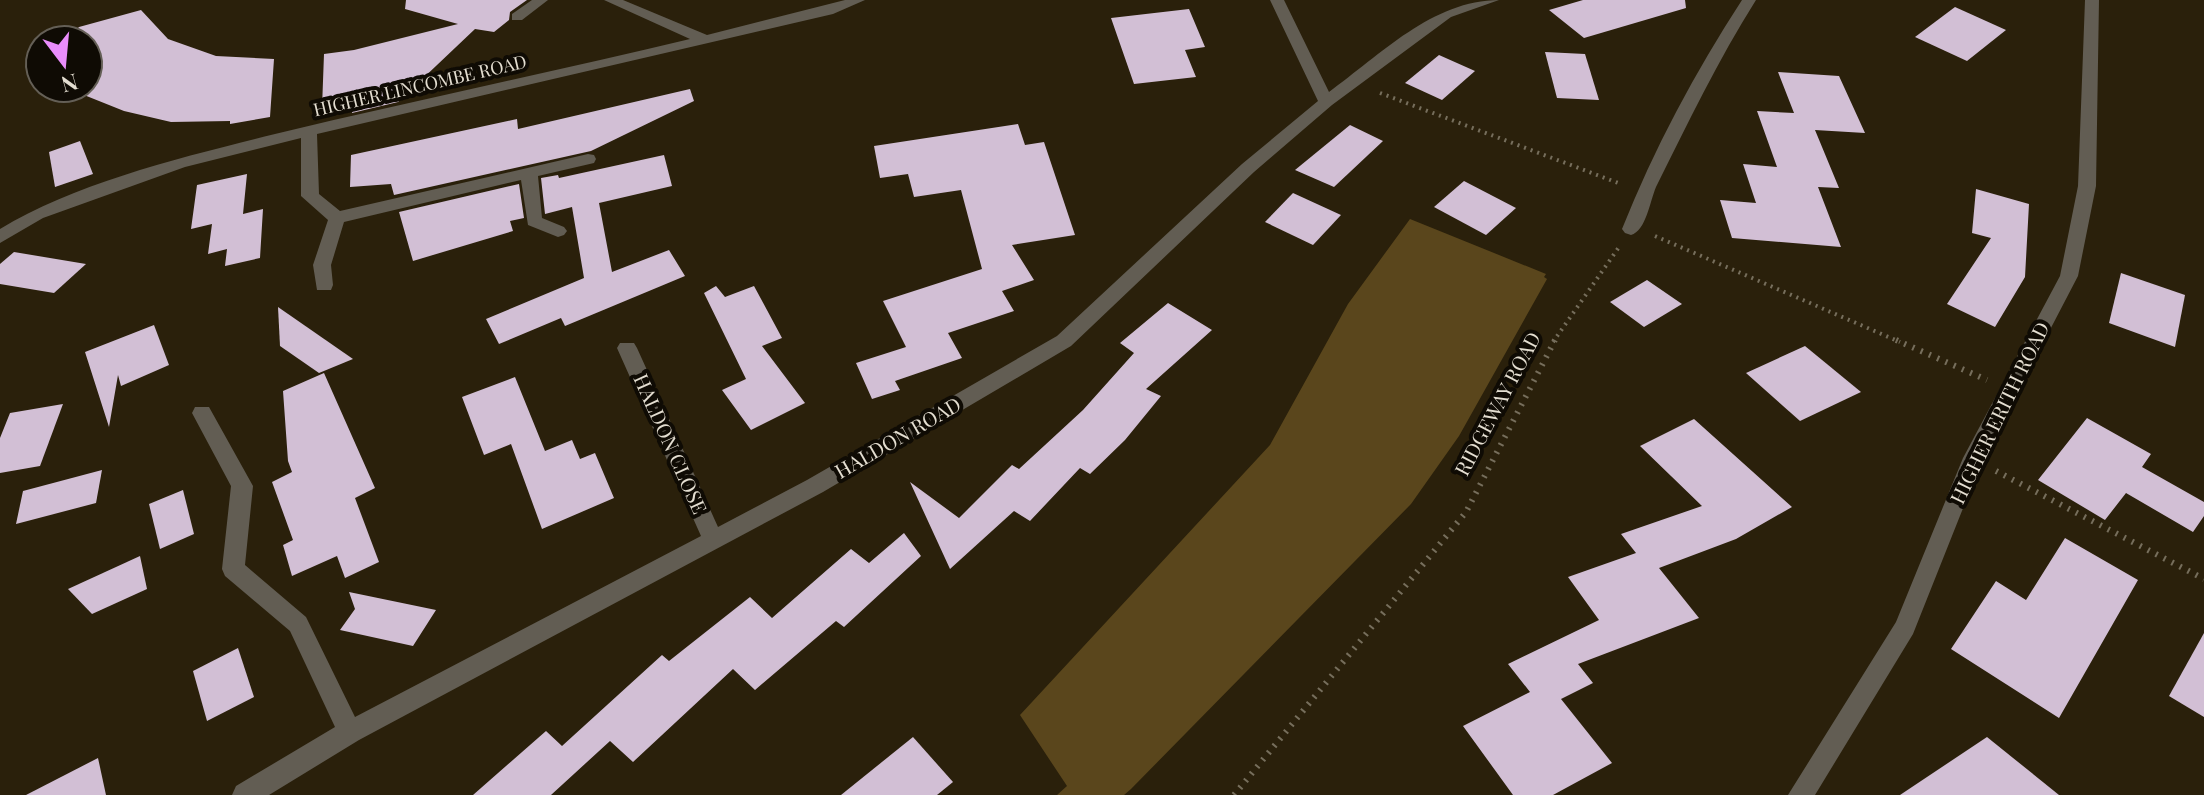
<svg xmlns="http://www.w3.org/2000/svg" width="2204" height="795" viewBox="0 0 2204 795" font-family="'Playfair Display',serif">
  <style>
    .forest { fill: #5a461c }
    .building { fill: #d2bfd5 }
    .lines { fill: none; stroke-linecap: round; stroke-linejoin: round }
    .path-far1 { stroke: #766e5c; stroke-width: 4; stroke-dasharray: 2 5; stroke-linecap: butt }
    .path { stroke: #766e5c; stroke-width: 6; stroke-dasharray: 2 7; stroke-linecap: butt }
    .minor { fill: #625d53; fill-rule: evenodd }
    .labels { text-anchor: middle; stroke-width: 8; stroke-linejoin: round; paint-order: stroke }
    .far-street-label { font-size: 18px; fill: #e4ded1; stroke: #0f0b04 }
    .street-label { font-size: 20px; fill: #e4ded1; stroke: #0f0b04 }
  </style>
  <rect width="100%" height="100%" fill="#2a200b"/>
  <!-- forest -->
  <path class="forest" d="M1410,219l136,55 -2,3 3,2 -88,157 -48,68 -280,285 -7,6h-67l10,-9 -47,-71 250,-270 78,-141z"/>
  <!-- building -->
  <g class="building">
    <path d="M406,0h121l-17,12 -1,8 -15,12 -19,-3 -77,73 -46,11 1,-10 -31,5 2,-54 30,-4 104,-26 -53,-15z"/>
    <path d="M1583,0h102l1,8 -102,30 -35,-28z"/>
    <path d="M1955,7l51,23 -39,31 -52,-24z"/>
    <path d="M1189,9l16,38 -20,3 11,27 -62,7 -23,-66z"/>
    <path d="M141,10l27,29 48,17 58,3 -4,58 -40,7v-3l-59,1 -47,-11 -55,-22 19,-1v-48h-22l13,-13z"/>
    <path d="M1545,52l40,2 14,46 -42,-2z"/>
    <path d="M1439,55l36,16 -33,29 -37,-17z"/>
    <path d="M1778,72l61,4 26,57 -50,-3 24,58 -21,-1 23,60 -109,-9 -12,-38 36,3 -13,-39 34,3 -20,-56 37,2z"/>
    <path d="M690,89l4,12 -103,50 -197,44 -3,-11 -41,3 1,-32 166,-36 1,10z"/>
    <path d="M1018,124l7,21 19,-3 31,93 -63,10 22,35 -32,11 12,20 -66,22 14,25 -67,23 5,9 -28,9 -16,-36 50,-16 -23,-46 99,-32 -21,-79 -47,7 -6,-23 -28,4 -6,-32z"/>
    <path d="M1350,125l33,16 -49,46 -39,-17z"/>
    <path d="M80,141l13,33 -38,13 -6,-35z"/>
    <path d="M664,155l8,31 -73,17 13,69 57,-22 16,26 -120,50 -4,-8 -62,26 -13,-25 98,-41 -12,-71 -27,7 -4,-36 17,-3 1,3z"/>
    <path d="M247,174l-4,40 20,-5 -3,49 -35,8 2,-17 -19,5 4,-30 -21,5 6,-44z"/>
    <path d="M1464,181l52,27 -30,27 -52,-28z"/>
    <path d="M519,184l5,34 -14,3 3,10 -100,30 -14,-49z"/>
    <path d="M1976,189l53,15 -4,73 -30,50 -48,-23 44,-66 -19,-5z"/>
    <path d="M1293,193l48,22 -28,30 -48,-23z"/>
    <path d="M14,252l72,12 -32,29 -54,-9v-20z"/>
    <path d="M2121,273l64,22 -10,52 -66,-24z"/>
    <path d="M1647,280l35,24 -38,23 -34,-25z"/>
    <path d="M716,286l9,11 29,-11 28,52 -20,8 43,57 -54,27 -29,-40 24,-11 -42,-86z"/>
    <path d="M1168,303l44,27 -66,59 15,7 -36,44 -35,34 -10,-6 -50,53 -16,-10 -64,58 -40,-87 49,36 53,-53 7,4 64,-59 51,-57 -14,-10z"/>
    <path d="M278,307l75,52 -34,14 -39,-27z"/>
    <path d="M154,325l15,40 -48,21 -3,-11 -9,52 -24,-75z"/>
    <path d="M1805,346l56,46 -61,29 -54,-48z"/>
    <path d="M324,373l51,115 -20,10 24,64 -34,16 -8,-22 -45,20 -9,-31 10,-5 -21,-58 20,-10 -4,-11 -5,-70z"/>
    <path d="M515,377l30,74 27,-11 8,19 15,-6 19,45 -72,31 -31,-85 -27,11 -22,-58z"/>
    <path d="M63,404l-23,62 -40,7v-35l10,-25z"/>
    <path d="M2087,418l64,36 -9,13 62,35v14l-11,16 -67,-39 -21,27 -67,-40z"/>
    <path d="M1694,419l98,88 -56,32 -77,29 40,50 -121,46 15,19 -32,16 51,64 -59,32h-40l-50,-69 67,-34 -22,-28 91,-44 -31,-43 68,-24 -15,-19 81,-28 -62,-60z"/>
    <path d="M102,470l-6,33 -80,21 7,-33z"/>
    <path d="M183,490l11,44 -34,15 -11,-45z"/>
    <path d="M904,533l17,23 -77,71 -8,-6 -81,69 -22,-21 -100,93 -23,-21 -59,54h-78l73,-64 16,15 100,-91 7,6 81,-64 22,21 79,-69 18,14z"/>
    <path d="M2065,538l73,42 -79,138 -108,-69 45,-68 30,19z"/>
    <path d="M140,556l7,33 -55,25 -24,-25z"/>
    <path d="M349,592l87,18 -23,36 -73,-16 15,-21z"/>
    <path d="M2204,633v84l-35,-21z"/>
    <path d="M238,648l16,49 -47,24 -14,-50z"/>
    <path d="M913,737l40,45 -16,13h-96z"/>
    <path d="M1987,737l72,58h-159z"/>
    <path d="M98,758l8,37h-80z"/>
  </g>
  <g class="lines">
    <!-- path-far1 -->
    <g class="path-far1">
      <path d="M1380,93l241,91"/>
      <path d="M1655,236l245,106"/>
      <path d="M1553,342l66,-95"/>
    </g>
    <!-- path -->
    <g class="path">
      <path d="M1896,340l91,40"/>
      <path d="M1996,471l208,108"/>
      <path d="M1234,795l232,-283 89,-172"/>
    </g>
    <!-- minor -->
    <g class="minor">
      <path d="M532,0h16l-26,20h-10v-6z"/>
      <path d="M604,0h19l84,35 138,-35h20l-32,14 -516,120 2,60 21,17 248,-57 6,1 2,4 -2,4 -56,13 4,42 22,9 3,4 -3,4 -6,2 -30,-12 -7,-45 -177,42 -13,43 2,20 -2,5h-14l-4,-25 15,-45 -27,-24v-58l-116,29 -142,51 -43,25v-14c77,-47 187,-73 275,-95 138,-33 277,-62 415,-95z"/>
      <path d="M1270,0h14l45,92c51,-37 104,-92 170,-92l-48,17 -119,88 -78,67 -183,174 -248,146 -464,248 -90,55h-37l4,-9 99,-59 -45,-96 -65,-55 -3,-7 9,-83 -39,-73 3,-6h14l44,79 -8,79 61,52 49,100 346,-181 -84,-188 3,-5h14l3,5 81,179 89,-47 250,-144 185,-172 76,-63z"/>
      <path d="M1742,0h14c-38,60 -68,123 -100,187 -6,14 -10,44 -25,48l-6,-2 -3,-4c32,-80 73,-157 120,-229z"/>
      <path d="M2085,0h14l-3,186 -18,90 -95,182 -70,176 -98,161h-27l108,-173 67,-164 97,-182 18,-90z"/>
    </g>
  </g>
  <g class="labels">
    <!-- far-street labels -->
    <g class="far-street-label">
      <text transform="translate(420 86) rotate(-13)" y="6">HIGHER LINCOMBE ROAD</text>
    </g>
    <!-- street labels -->
    <g class="street-label">
      <text transform="translate(1498 404) rotate(-62)" y="7">RIDGEWAY ROAD</text>
      <text transform="translate(2000 413) rotate(-64)" y="7">HIGHER ERITH ROAD</text>
      <text transform="translate(898 438) rotate(-30)" y="7">HALDON ROAD</text>
      <text transform="translate(670 444) rotate(66)" y="7">HALDON CLOSE</text>
    </g>
  </g>
  <!-- north arrow -->
  <g transform="translate(64 64) rotate(164)"><circle r="38" fill="#0f0b04" stroke="#645f56" stroke-width="2"/>
  <path d="M0-6L14 30L0 20L-14 30Z" fill="#ea8dfc"/>
  <text y="-12" font-size="22" font-weight="bold" text-anchor="middle" fill="#e4ded1">N</text>
  </g>
</svg>
